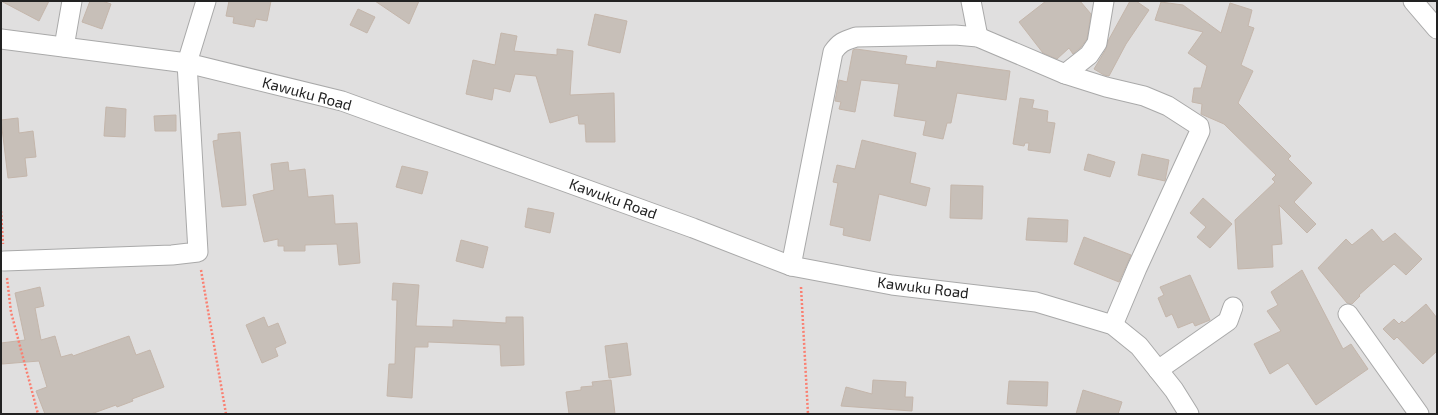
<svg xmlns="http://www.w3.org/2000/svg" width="1438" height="415" viewBox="0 0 1438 415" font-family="'Exo 2',sans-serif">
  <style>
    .residential { fill: #e0dfdf }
    .building { fill: #c7bfb8; stroke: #c4b6ab }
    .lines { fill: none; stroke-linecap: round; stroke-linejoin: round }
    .minor-casing { stroke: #a9a9a9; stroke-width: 21 }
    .path { stroke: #fa8072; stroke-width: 2.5; stroke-dasharray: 2 2; stroke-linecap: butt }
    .minor { stroke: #fff; stroke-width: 19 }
    .labels { text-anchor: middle; stroke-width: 4; stroke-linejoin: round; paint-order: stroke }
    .street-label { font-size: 15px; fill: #222; stroke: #fff }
  </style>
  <rect width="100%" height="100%" fill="#f2efe9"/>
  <!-- residential -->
  <rect class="residential" x="1" y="1" width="1436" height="413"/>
  <!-- building -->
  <g class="building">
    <path d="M1,1h48l-10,20z"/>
    <path d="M90,1h12l9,3 -9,25 -20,-7z"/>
    <path d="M229,1h42l-4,20 -11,-2 -2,8 -21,-4 1,-6 -8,-1z"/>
    <path d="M375,1h44l-10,23z"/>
    <path d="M1046,1h34l11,13 -4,25 -6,8 -8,7 -4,-6 -12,11 -14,-6 -24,-31z"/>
    <path d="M1130,1h6l13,9 -23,34 -17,32 -5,-1 -10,-6 12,-20 2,-8z"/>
    <path d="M1161,2l22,3 38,28 9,-30 22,7 -4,16 6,2 -13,37 12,6 -15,32 53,53 -3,3 24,24 -18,19 22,22 -9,9 -28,-28 3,39 -10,1 1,22 -35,2 -3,-49 40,-38 -3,-3 4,-4 -52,-51 -23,-10 1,-10 -10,-2 2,-14h7l6,-22 -19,-13 15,-21 -48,-12z"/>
    <path d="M358,9l17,8 -8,16 -17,-8z"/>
    <path d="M595,14l32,7 -7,32 -32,-8z"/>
    <path d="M501,33l16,3 -3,15 43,4v-6l16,2 -3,44 44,-2 1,49h-29l-1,-18h-6l-1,-9 -28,8 -14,-47 -21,-2 -5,18 -16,-4 -2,12 -26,-6 7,-34 22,5z"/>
    <path d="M856,49l51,7 -2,8 31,4 1,-7 73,10 -4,29 -49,-7 -6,30h-4l-4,16 -20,-4 3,-14 -32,-5 5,-32 -38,-4 -6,32 -16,-3 2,-7 -6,-1 4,-21 8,2 6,-32z"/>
    <path d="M1020,98l14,2 -2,8 16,3 -1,11 8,1 -5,30 -22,-3 1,-7h-4l-1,3 -11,-2z"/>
    <path d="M106,107l20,2 -1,28 -21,-1z"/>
    <path d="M176,115v16h-21l-1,-15z"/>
    <path d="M18,118l1,15 14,-2 3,26 -11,1 2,18 -19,2 -7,-58z"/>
    <path d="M240,132l6,73 -24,2 -9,-66 5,-1v-6z"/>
    <path d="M862,140l54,13 -6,30 20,5 -4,18 -47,-12 -9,47 -27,-6 1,-7 -14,-3 8,-42 -5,-1 4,-17 18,4z"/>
    <path d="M1088,154l27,8 -5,15 -26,-7z"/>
    <path d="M1142,154l27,6 -4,21 -27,-6z"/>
    <path d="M288,162l1,9 16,-2 3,28 25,-2 2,29 22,-1 3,40 -21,2 -2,-21 -32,1v6h-21v-5h-6v-7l-14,3 -11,-47 21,-5 -3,-26z"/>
    <path d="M402,166l26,6 -6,22 -26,-7z"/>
    <path d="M951,185l32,1 -1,33 -32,-1z"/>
    <path d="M1203,198l29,26 -22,24 -13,-11 9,-10 -16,-14z"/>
    <path d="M528,208l26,5 -4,20 -25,-6z"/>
    <path d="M1028,218l40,2 -1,22 -41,-2z"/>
    <path d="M1372,229l11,13 12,-9 27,26 -16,16 -12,-11 -35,31 1,1 -8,8 -5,-1 -29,-35 28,-29 6,6z"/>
    <path d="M1084,237l47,18 -12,27 -45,-18z"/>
    <path d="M461,240l27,7 -5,21 -27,-7z"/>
    <path d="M1302,270l41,79 8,-5 17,25 -52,36 -28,-42 -18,11 -16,-30 27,-13 -14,-20 11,-6 -7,-13z"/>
    <path d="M1190,275l20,45 -15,6 -2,-4 -15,6 -6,-14 -6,3 -8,-19 6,-3 -4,-8z"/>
    <path d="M393,283l26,2 -3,41 37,1v-7l53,3v-6h17l1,48 -23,1 -1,-21 -72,-3v5h-13l-3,51 -25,-2 2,-32h6l2,-64h-5z"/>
    <path d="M40,287l4,19 -9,2 6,32 14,-4 6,21 11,-3 1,2 56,-20 7,19 14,-5 14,37 -32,12 1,2 -16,6 -1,-2 -25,9h-46l-9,-23 11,-4 -8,-26 -37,3 -1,-12v-9l24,-3 -10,-47z"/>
    <path d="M1426,304l11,14v33l-14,13 -26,-27 -3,3 -11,-11 11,-10 5,5 3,-3 2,2z"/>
    <path d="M264,317l4,10 10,-4 8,20 -11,5 3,8 -16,7 -16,-38z"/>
    <path d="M627,343l4,32 -22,3 -4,-32z"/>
    <path d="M611,380l4,34h-46l-3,-22 15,-2v-3l12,-1 -1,-4z"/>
    <path d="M873,380l33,2 -1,15h8l-1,14 -71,-5 5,-19 26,7z"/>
    <path d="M1009,381l39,1 -1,24 -40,-2z"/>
    <path d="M1083,390l39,12 -4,12h-42z"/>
  </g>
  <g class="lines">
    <defs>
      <g id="minor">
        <path d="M971,1l7,36"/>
        <path d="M1413,1l24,28"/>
        <path d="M1,39l186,24 155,38 351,127 98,38 101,19 144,17 77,23 26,21 35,44 15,24"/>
        <path d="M64,47l8,-46"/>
        <path d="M1065,74l24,-19 8,-12 7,-42"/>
        <path d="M4,261l168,-6 26,-3 -11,-189 19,-62"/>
        <path d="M791,266l42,-214c7,-10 11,-11 23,-15l99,-2 23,2 87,37 41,13 38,9 24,10 31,20 1,5 -63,137 -24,57"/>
        <path d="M1348,314l71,100"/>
        <path d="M1158,370l70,-49 5,-14"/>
      </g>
    </defs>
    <!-- minor casing -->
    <use href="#minor" class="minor-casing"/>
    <!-- path -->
    <g class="path">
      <path d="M1,211l2,33"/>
      <path d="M201,270l25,144"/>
      <path d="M7,278l4,34 27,102"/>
      <path d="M801,287l7,127"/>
    </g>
    <!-- minor -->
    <use href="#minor" class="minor"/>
  </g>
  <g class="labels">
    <!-- street labels -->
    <g class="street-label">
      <text transform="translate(307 94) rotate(15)" y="5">Kawuku Road</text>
      <text transform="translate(613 199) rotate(20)" y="5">Kawuku Road</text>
      <text transform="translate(923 288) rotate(7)" y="5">Kawuku Road</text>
    </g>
  </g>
  <!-- border -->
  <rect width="1438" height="415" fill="none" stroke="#222222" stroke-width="4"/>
</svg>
